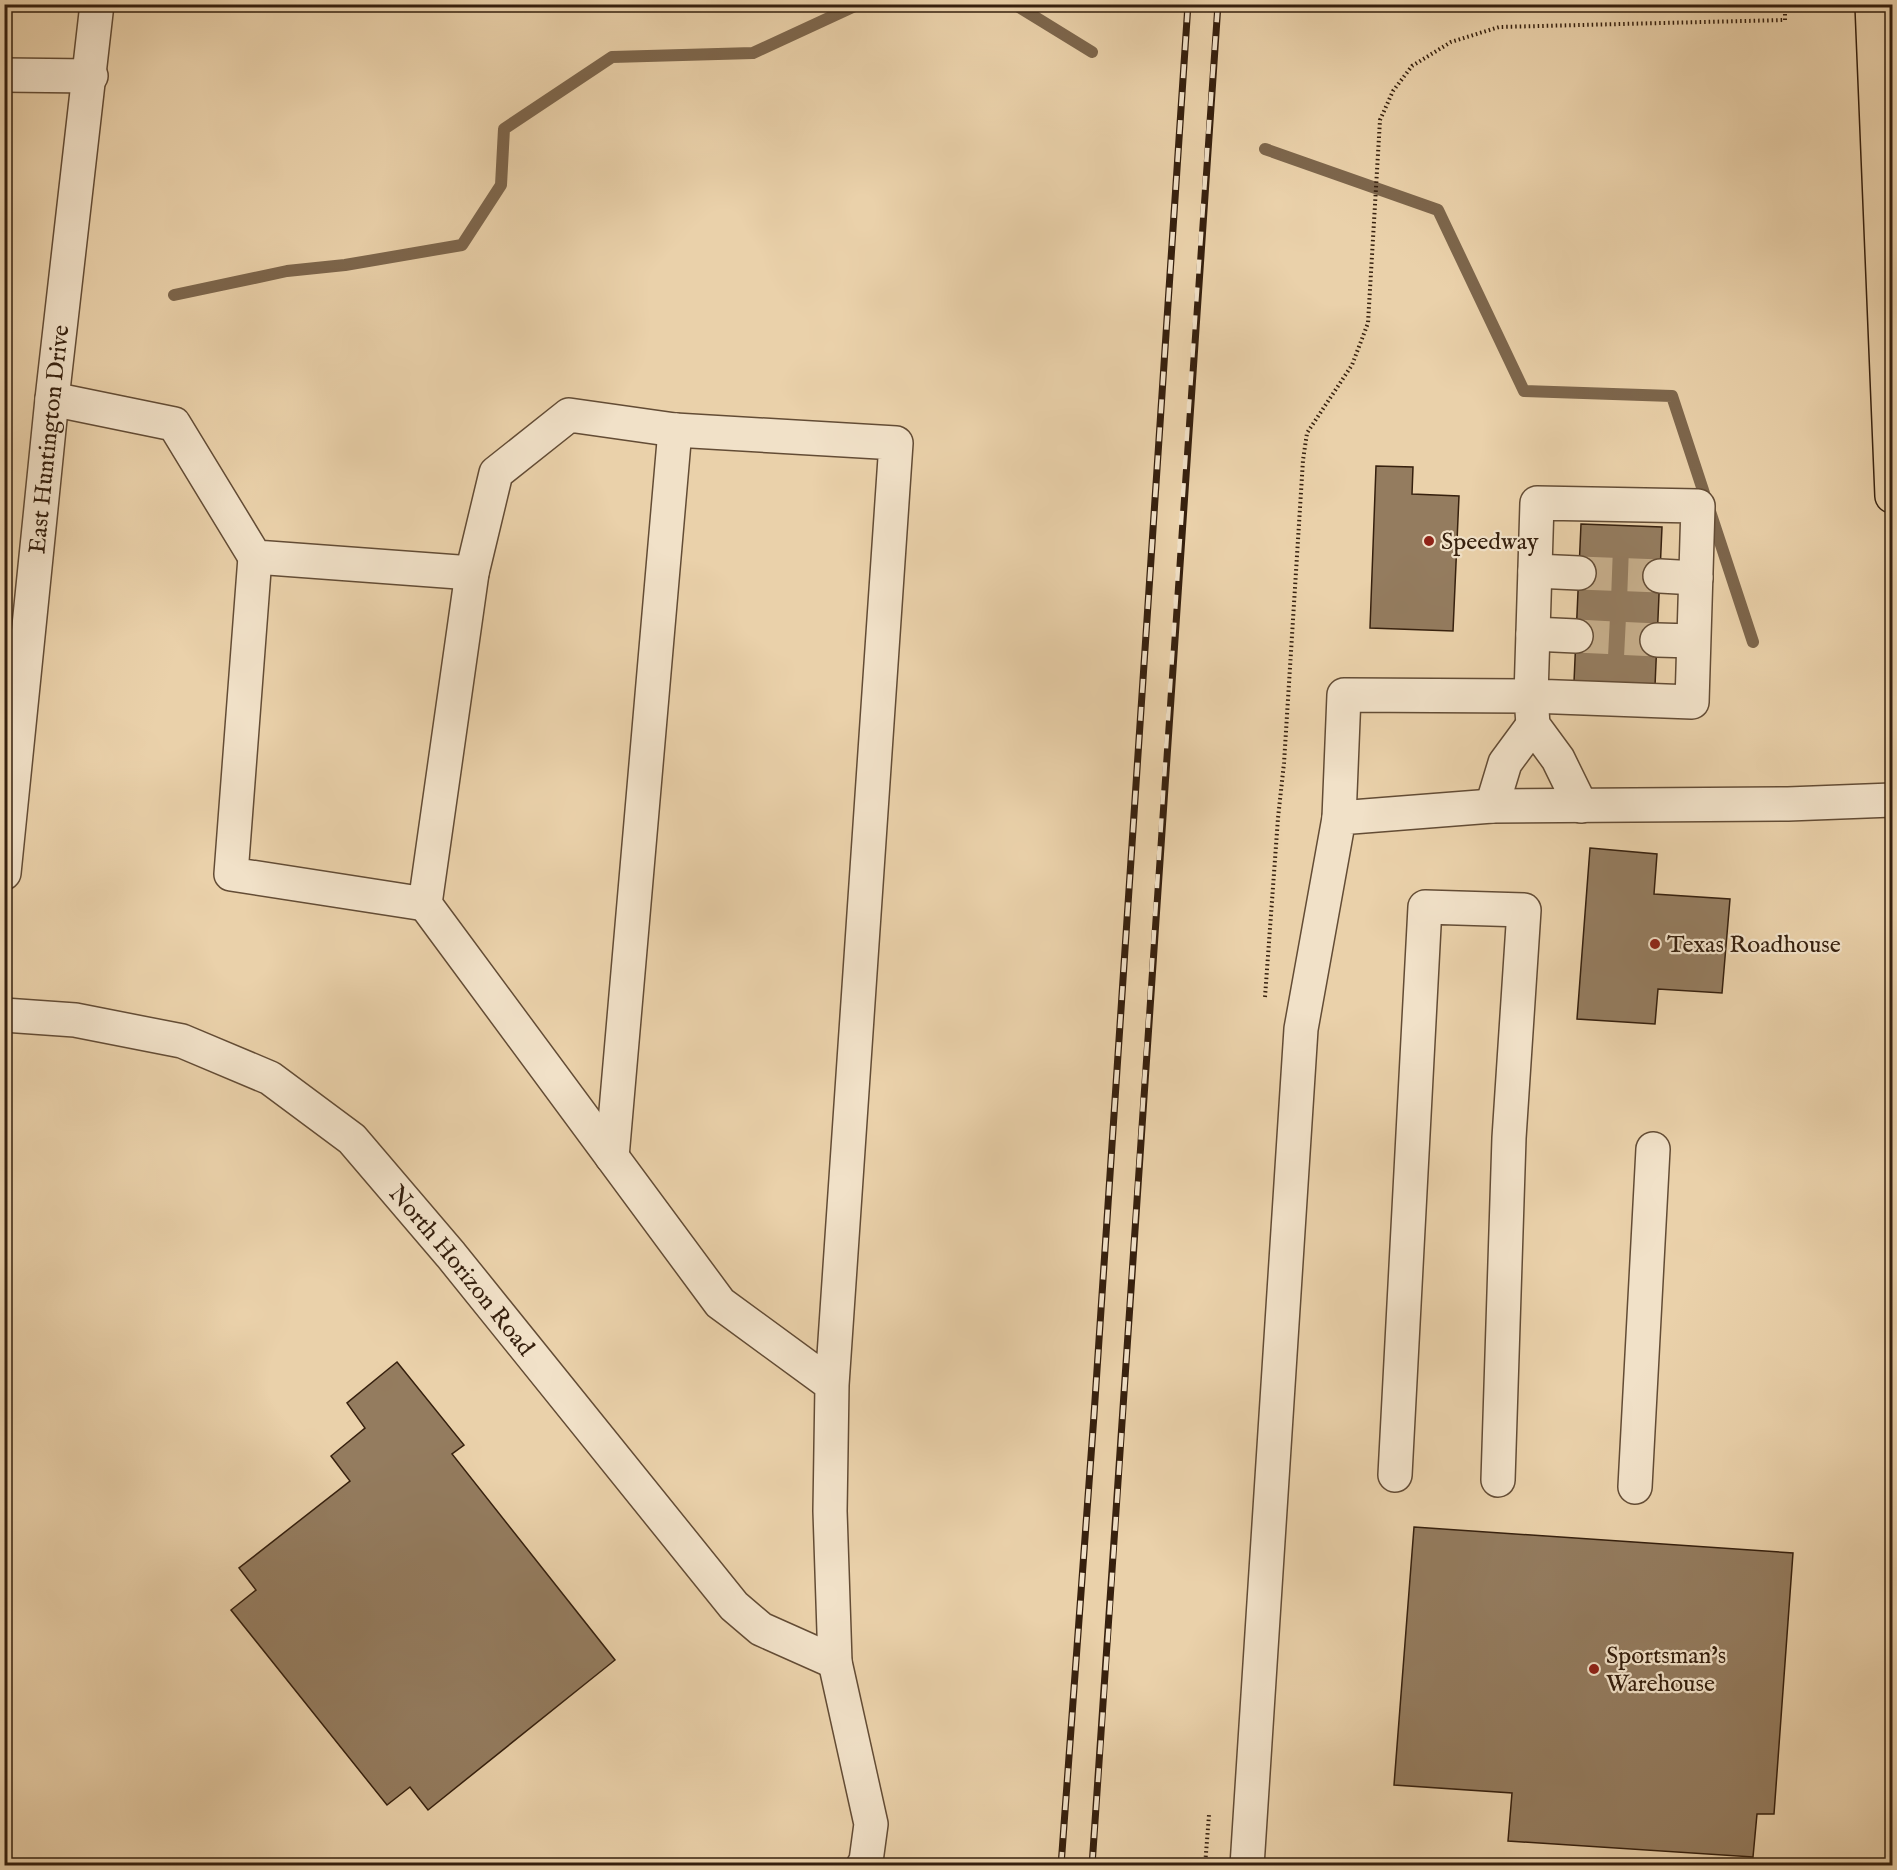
<svg xmlns="http://www.w3.org/2000/svg" width="1897" height="1870" viewBox="0 0 1897 1870" font-family="'IM FELL English',serif">
  <style>
    .lines { fill: none; stroke-linecap: round; stroke-linejoin: round }
    .stream { stroke: #7d664c; stroke-width: 12 }
    .building { fill: #947c5f; stroke: #36200e; stroke-width: 1.5 }
    .minor-tunnel { stroke: #c6ae8b; stroke-width: 33; stroke-dasharray: 33 16; stroke-linecap: butt }
    .minor-casing { stroke: #634c35; stroke-width: 36 }
    .major-casing { stroke: #36200e; stroke-width: 36 }
    .path { stroke: #36200e; stroke-width: 4; stroke-dasharray: 1.5 3; stroke-linecap: butt }
    .minor { stroke: #f1e1c8; stroke-width: 33 }
    .major { stroke: #ead1aa; stroke-width: 33 }
    .rail-casing { stroke: #36200e; stroke-width: 7 }
    .rail { stroke: #f1e1c8; stroke-width: 4.5; stroke-dasharray: 14; stroke-linecap: butt }
    .poi-dot { fill: #8f2418; stroke: #f1e1c8; stroke-width: 2 }
    .labels { text-anchor: middle; stroke-width: 4.5; stroke-linejoin: round; paint-order: stroke }
    .street-label { font-size: 24px; fill: #36200e; stroke: #f1e1c8 }
    .poi-label { font-size: 24px; fill: #36200e; stroke: #f1e1c8; text-anchor: start }
  </style>
  <rect width="100%" height="100%" fill="#ead1aa"/>
  <filter id="stains"><feTurbulence type="fractalNoise" baseFrequency=".00333" numOctaves="4"/><feColorMatrix values="0 0 0 0 .2 0 0 0 0 .09 0 0 0 0 .02 0 0 0 .5 -.17"/></filter>
  <radialGradient id="worn" r=".72"><stop offset=".6" stop-color="#630" stop-opacity="0"/><stop offset="1" stop-color="#630" stop-opacity=".3"/></radialGradient>
  <g class="lines">
    <!-- stream -->
    <g class="stream">
      <path d="M1014,4l78,48"/>
      <path d="M1265,149l173,61 86,181 148,5 81,246"/>
      <path d="M174,295l113,-24 58,-6 117,-20 39,-60 3,-56 108,-72 141,-4 106,-49"/>
    </g>
  </g>
  <!-- building -->
  <g class="building">
    <path d="M1376,466l37,1 -1,27 47,2 -6,135 -83,-3z"/>
    <path d="M1581,524l81,3 -7,159 -81,-4z"/>
    <path d="M1590,848l67,6 -3,40 76,5 -8,94 -64,-4 -3,35 -78,-5z"/>
    <path d="M397,1362l67,83 -12,9 163,206 -187,150 -18,-23 -23,18 -156,-195 25,-20 -17,-22 111,-87 -19,-25 34,-28 -18,-25z"/>
    <path d="M1414,1527l379,26 -19,261h-17l-4,43 -245,-16 4,-48 -118,-8z"/>
  </g>
  <g class="lines">
    <!-- minor-tunnel -->
    <g class="minor-tunnel">
      <path d="M1579,573l81,3"/>
      <path d="M1576,636l81,4"/>
    </g>
    <defs>
      <g id="minor">
        <path d="M4,75l87,1"/>
        <path d="M52,399l122,25 81,133 217,16"/>
        <path d="M255,557l-24,317 194,30"/>
        <path d="M1535,571l44,2"/>
        <path d="M1660,576l36,2"/>
        <path d="M1533,634l43,2"/>
        <path d="M1657,640l36,1"/>
        <path d="M1492,806l13,-43 28,-38"/>
        <path d="M1339,818l5,-123 187,1 161,6 6,-196 -161,-3 -6,193 2,29 25,34 23,47"/>
        <path id="s1" d="M4,873l48,-474 45,-395"/>
        <path id="s2" d="M4,1015l71,5 107,21 88,37 82,61 99,116 283,351 27,23 74,33"/>
        <path d="M612,1157l63,-727"/>
        <path d="M832,1385l-112,-82 -295,-399 47,-331 24,-100 73,-58 106,15 221,13 -64,942 -2,126 5,151 36,162 -5,37 -3,5"/>
        <path d="M1395,1475l30,-568 99,3 -15,228 -11,342"/>
        <path d="M1635,1487l18,-338"/>
        <path d="M1247,1866l54,-837 38,-211 153,-12 296,-2 104,-4"/>
      </g>
      <path id="major" d="M1872,4l20,492"/>
    </defs>
    <!-- minor casing -->
    <use href="#minor" class="minor-casing"/>
    <!-- major casing -->
    <use href="#major" class="major-casing"/>
    <!-- path -->
    <g class="path">
      <path d="M1265,997l13,-179 6,-55 19,-303 4,-27 45,-68 16,-42 12,-203 13,-29 19,-25 39,-24 48,-15 286,-7v-16"/>
      <path d="M1205,1866l4,-51"/>
    </g>
    <!-- minor -->
    <use href="#minor" class="minor"/>
    <!-- major -->
    <use href="#major" class="major"/>
    <defs>
      <g id="rail">
        <path d="M1061,1866l33,-451 94,-1411"/>
        <path d="M1092,1866c44,-621 79,-1242 126,-1862"/>
      </g>
    </defs>
    <!-- rail casing -->
    <use href="#rail" class="rail-casing"/>
    <!-- rail -->
    <use href="#rail" class="rail"/>
  </g>
  <!-- markers -->
  <g class="poi-dot">
    <circle cx="1429" cy="541" r="6"/>
    <circle cx="1655" cy="944" r="6"/>
    <circle cx="1594" cy="1669" r="6"/>
  </g>
  <g class="labels">
    <!-- street labels -->
    <g class="street-label">
      <text dy="8" stroke="none"><textPath href="#s1" startOffset="436">East Huntington Drive</textPath></text>
      <text dy="8" stroke="none"><textPath href="#s2" startOffset="549">North Horizon Road</textPath></text>
    </g>
    <!-- poi labels -->
    <g class="poi-label">
      <text x="1441" y="549">Speedway</text>
      <text x="1667" y="952">Texas Roadhouse</text>
      <text x="1606" y="1663">Sportsman's<tspan x="1606" dy="28">Warehouse</tspan></text>
    </g>
  </g>
  <!-- margin -->
  <rect width="1897" height="1870" fill="none" stroke="#ead1aa" stroke-width="24"/>
  <rect x="6" y="6" width="1885" height="1858" fill="none" stroke="#36200e" stroke-width="3"/>
  <rect x="12" y="12" width="1873" height="1846" fill="none" stroke="#36200e" stroke-width="1.5"/>
  <rect width="100%" height="100%" filter="url(#stains)"/>
  <rect width="100%" height="100%" fill="url(#worn)"/>
</svg>
